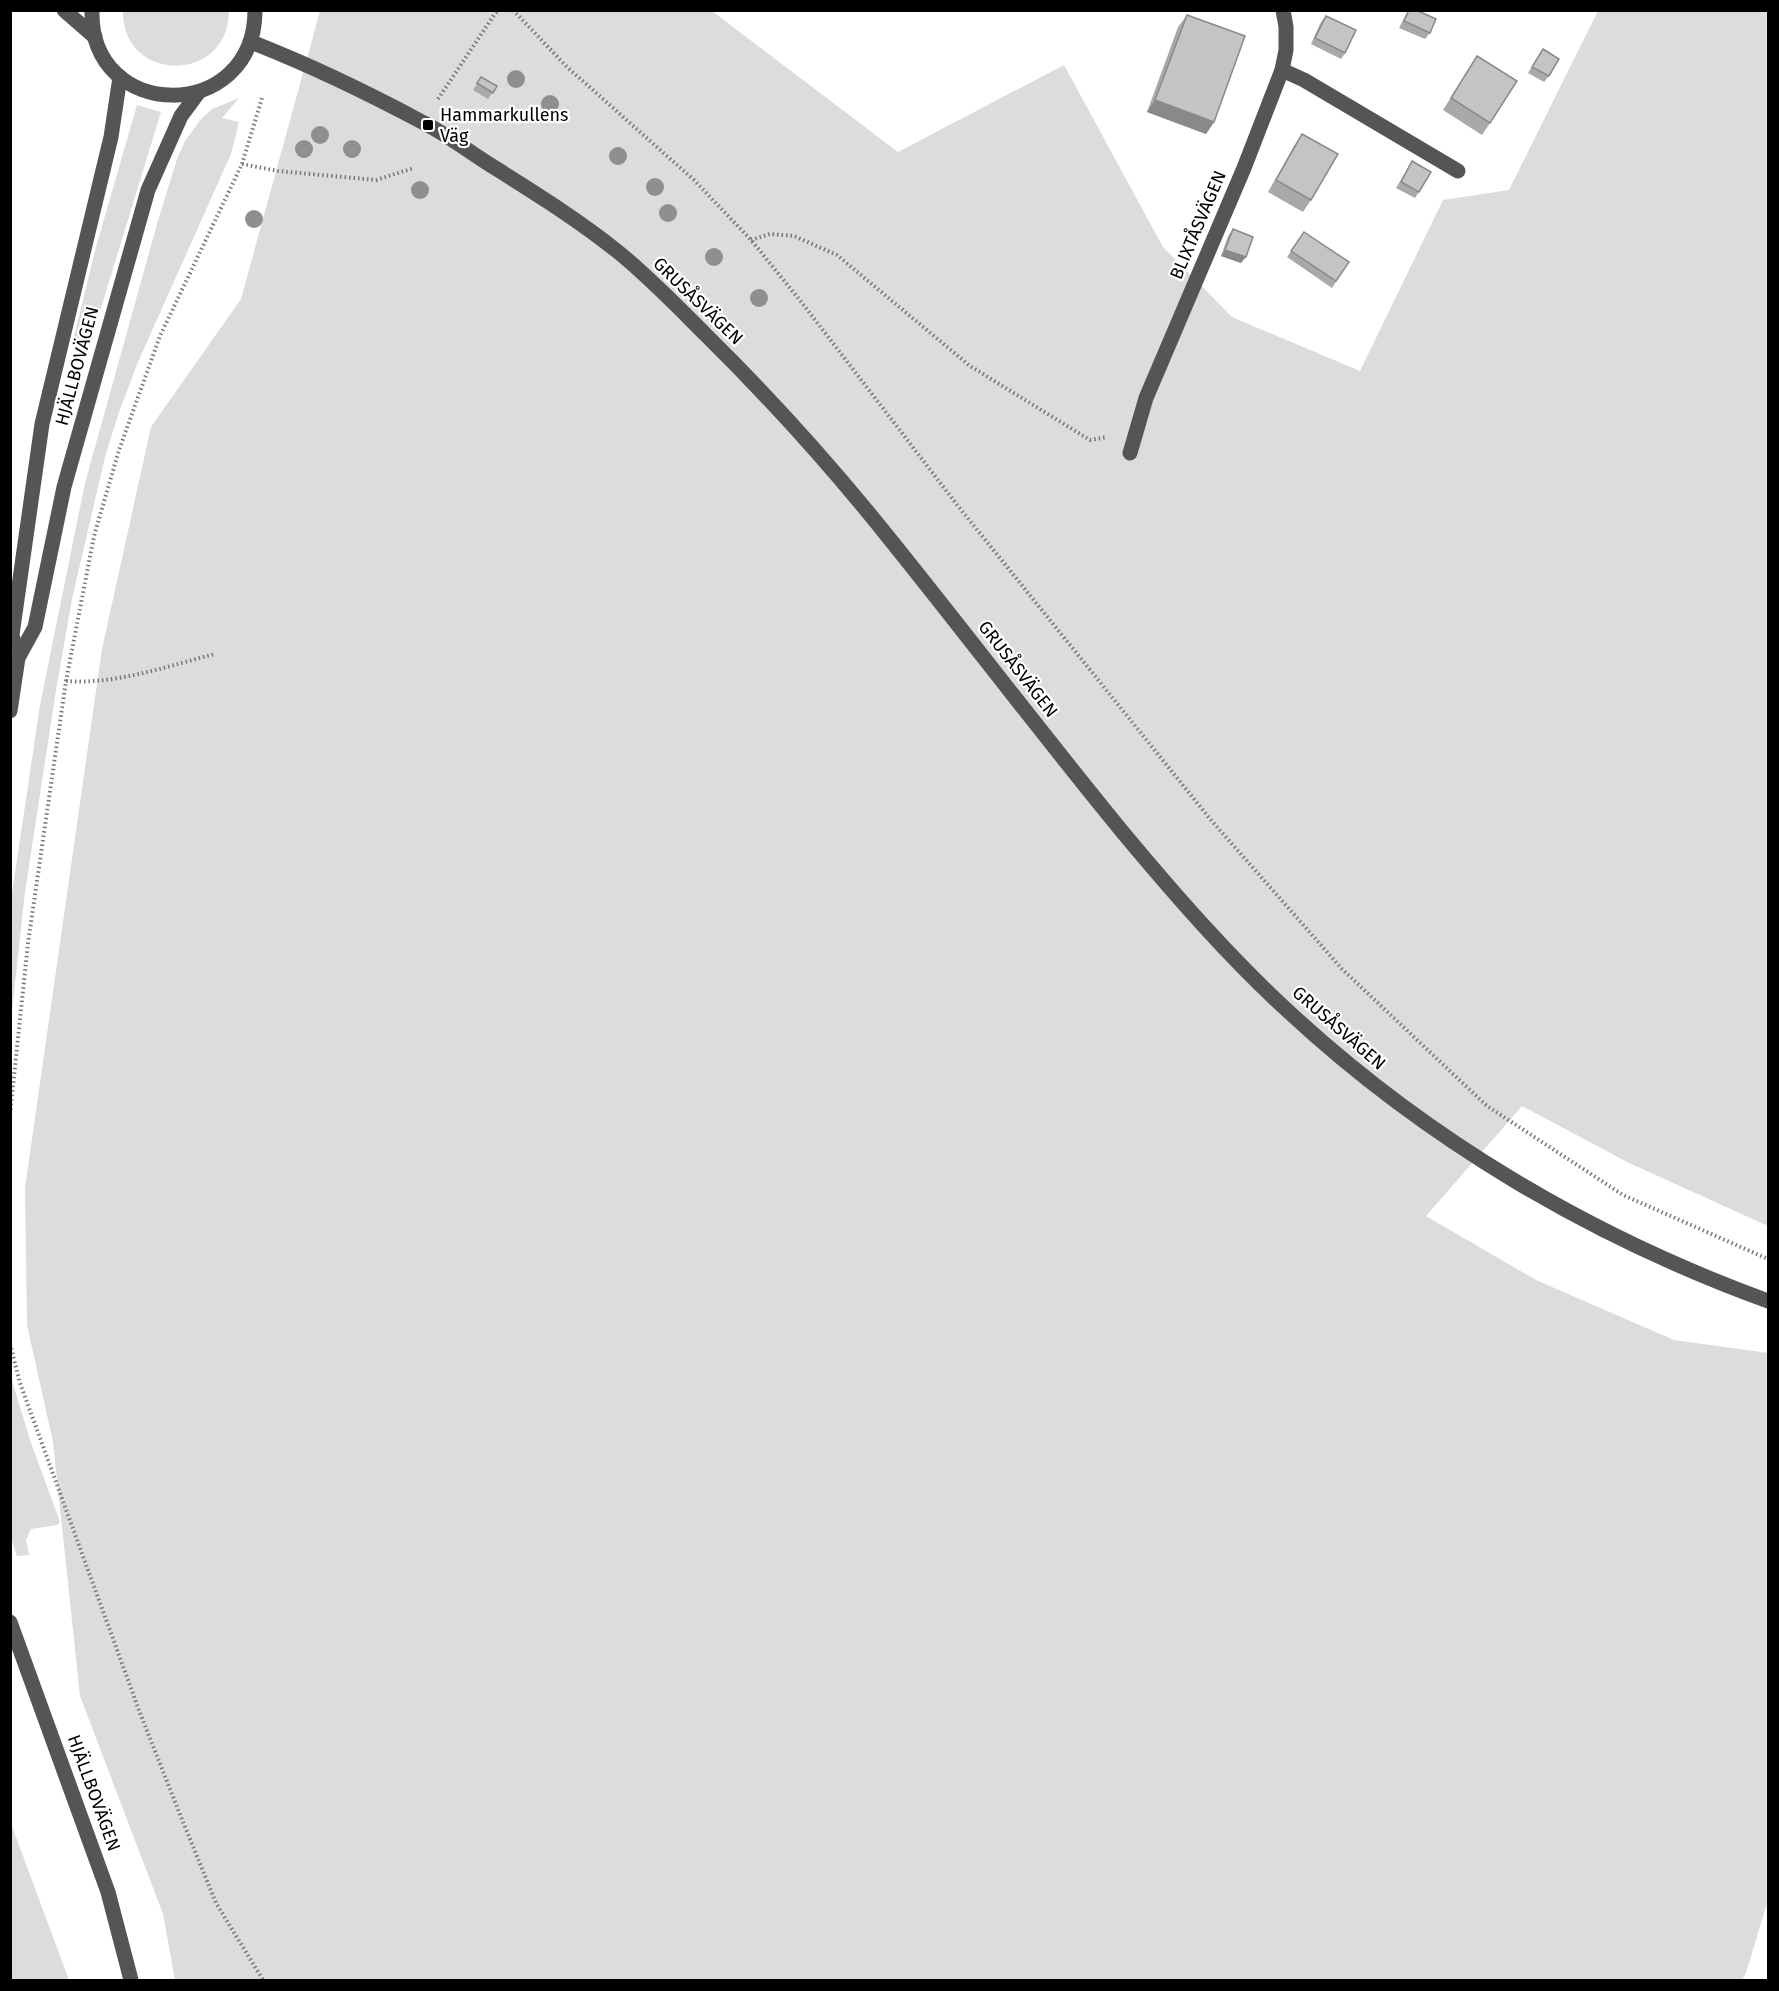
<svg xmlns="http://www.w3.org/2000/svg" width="1779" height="1991" viewBox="0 0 1779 1991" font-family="'Fira Sans',sans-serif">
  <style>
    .green { fill: #dcdcdc }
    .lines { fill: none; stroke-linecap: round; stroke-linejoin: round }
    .path { stroke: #777; stroke-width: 4; stroke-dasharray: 1.5 3; stroke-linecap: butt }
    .minor { stroke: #555; stroke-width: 15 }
    .tree { fill: #8f8f8f }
    .wall { fill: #a9a9a9 }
    .shaded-wall { fill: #898989 }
    .building { fill: #c4c4c4; stroke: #898989; stroke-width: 1.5 }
    .poi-dot { fill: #000; stroke: #fff; stroke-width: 2 }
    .labels { text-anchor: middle; stroke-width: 4.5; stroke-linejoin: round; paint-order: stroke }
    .poi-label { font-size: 18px; fill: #000; stroke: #fff; text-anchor: start }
    .street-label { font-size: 18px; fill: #000; stroke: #fff }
  </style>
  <rect width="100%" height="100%" fill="#fff"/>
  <!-- green -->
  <g class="green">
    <path d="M229,11c-1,74 -108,72 -106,-1z"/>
    <path d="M320,11h392l186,141 166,-87 99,182 69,70 128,54 83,-171 66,-10 89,-179h170v1215l-141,-64 -105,-56 -96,110 110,64 138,60 94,13v547l-22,73 -4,7h-1567l-12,-66 -83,-218 -27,-254 -26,-117 -2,-137 77,-539 49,-222 90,-128z"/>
    <path d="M239,98l-17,20 17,4 -8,32 -93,208 -20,53 -13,42 -33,142 -16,91 -31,202 -14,128v-120l29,-195 45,-222 72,-259 20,-65 8,-18 16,-22 11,-10z"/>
    <path d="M137,105l24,7 -71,232 -17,-3 23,-94z"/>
    <path d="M11,1377l19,63 30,82 -3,3 -26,4 -5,11 3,15 -12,1 -6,-18z"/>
    <path d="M10,1821l59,159h-58z"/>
  </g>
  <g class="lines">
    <!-- path -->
    <g class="path">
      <path d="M513,10l54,57 127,113 57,60 48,59 159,207 253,314 131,149 145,137 136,89 145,64"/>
      <path d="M438,99l56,-84 5,-5"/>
      <path d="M242,164l36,7 98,9 38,-12"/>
      <path d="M751,240l19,-6 24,2 43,19 133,111 120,74 17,-3"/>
      <path d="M66,681c48,4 102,-15 149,-27"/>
      <path d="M10,1114l18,-171 38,-262 28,-145 25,-86 41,-114 82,-172 20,-66"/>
      <path d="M10,1344l10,39 120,330 43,109 33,81 47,77"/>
    </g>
    <!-- minor -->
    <g class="minor">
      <path d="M64,10l31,27"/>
      <path d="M92,10c-3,113 163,114 163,0"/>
      <path d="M251,42c59,23 117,51 173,81 24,12 45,29 68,43 43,27 85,53 125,85 31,25 59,54 88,83 67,66 129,135 188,209 78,97 153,196 232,292 51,61 105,123 164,177 138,128 303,225 479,289"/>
      <path d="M1282,70l22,10 154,91"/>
      <path d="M1130,453l16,-55 98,-230 38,-98 4,-20v-23l-3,-17"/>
      <path d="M18,658l-6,-23 30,-211 69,-287 9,-60"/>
      <path d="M10,711l8,-53 17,-31 29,-140 84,-297 33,-74 17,-23"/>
      <path d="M10,1622l98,270 23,88"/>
    </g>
  </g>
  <!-- trees -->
  <g class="tree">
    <circle cx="516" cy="79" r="9"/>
    <circle cx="550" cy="104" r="9"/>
    <circle cx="320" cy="135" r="9"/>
    <circle cx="304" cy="149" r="9"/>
    <circle cx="352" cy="149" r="9"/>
    <circle cx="618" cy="156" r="9"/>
    <circle cx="655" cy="187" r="9"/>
    <circle cx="420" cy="190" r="9"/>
    <circle cx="668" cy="213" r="9"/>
    <circle cx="254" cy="219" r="9"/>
    <circle cx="714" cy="257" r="9"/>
    <circle cx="759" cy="298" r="9"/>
  </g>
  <!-- wall -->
  <g class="wall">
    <path d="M1408,10h8l14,23 -5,6 -26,-11z"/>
    <path d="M1187,15l27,107 -8,12 -59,-22 31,-85z"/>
    <path d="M1326,16l19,37 -4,6 -30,-15 10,-22z"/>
    <path d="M1543,49l6,27 -5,6 -16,-9z"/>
    <path d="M1477,56l13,67 -8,12 -39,-25z"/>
    <path d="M481,77l16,9 -9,13 -15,-9z"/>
    <path d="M1302,134l9,66 -8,12 -35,-20 26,-46z"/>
    <path d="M1412,161l7,31 -4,6 -19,-10z"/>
    <path d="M1233,229l8,34 -20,-7 7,-20z"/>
    <path d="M1304,232l45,30 -17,26 -45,-31z"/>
  </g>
  <!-- shaded-wall -->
  <g class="shaded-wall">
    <path d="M1155,100l59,22 -8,12 -59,-22z"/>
    <path d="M1225,250l21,7 -5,6 -20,-7z"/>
  </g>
  <!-- building -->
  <g class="building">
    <path d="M1409,10h7l20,9 -6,14 -26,-12z"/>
    <path d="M1187,15l58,21 -31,86 -59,-22z"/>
    <path d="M1326,16l30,14 -11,23 -30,-15z"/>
    <path d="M1543,49l16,10 -10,17 -17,-9z"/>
    <path d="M1477,56l40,25 -27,42 -39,-25z"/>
    <path d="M481,77l16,9 -4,7 -16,-10z"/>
    <path d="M1302,134l36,20 -27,46 -35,-20z"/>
    <path d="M1412,161l19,11 -12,20 -18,-10z"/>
    <path d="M1233,229l20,8 -7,20 -21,-7z"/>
    <path d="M1304,232l45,30 -13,19 -45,-30z"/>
  </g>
  <!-- markers -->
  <rect class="poi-dot" x="422" y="119" width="12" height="12" rx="3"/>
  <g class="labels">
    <!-- poi labels -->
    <g class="poi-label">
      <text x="440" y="121">Hammarkullens<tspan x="440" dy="21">Väg</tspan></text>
    </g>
    <!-- street labels -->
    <g class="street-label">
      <text transform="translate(1198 225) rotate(-67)" y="6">BLIXTÅSVÄGEN</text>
      <text transform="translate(698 301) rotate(44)" y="6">GRUSÅSVÄGEN</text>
      <text transform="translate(77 366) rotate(-75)" y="6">HJÄLLBOVÄGEN</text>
      <text transform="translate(1018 669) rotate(52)" y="6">GRUSÅSVÄGEN</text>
      <text transform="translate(1339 1028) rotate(41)" y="6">GRUSÅSVÄGEN</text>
      <text transform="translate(94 1793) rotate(70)" y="6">HJÄLLBOVÄGEN</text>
    </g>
  </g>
  <!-- border -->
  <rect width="1779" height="1991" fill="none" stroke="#000000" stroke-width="24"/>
</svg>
